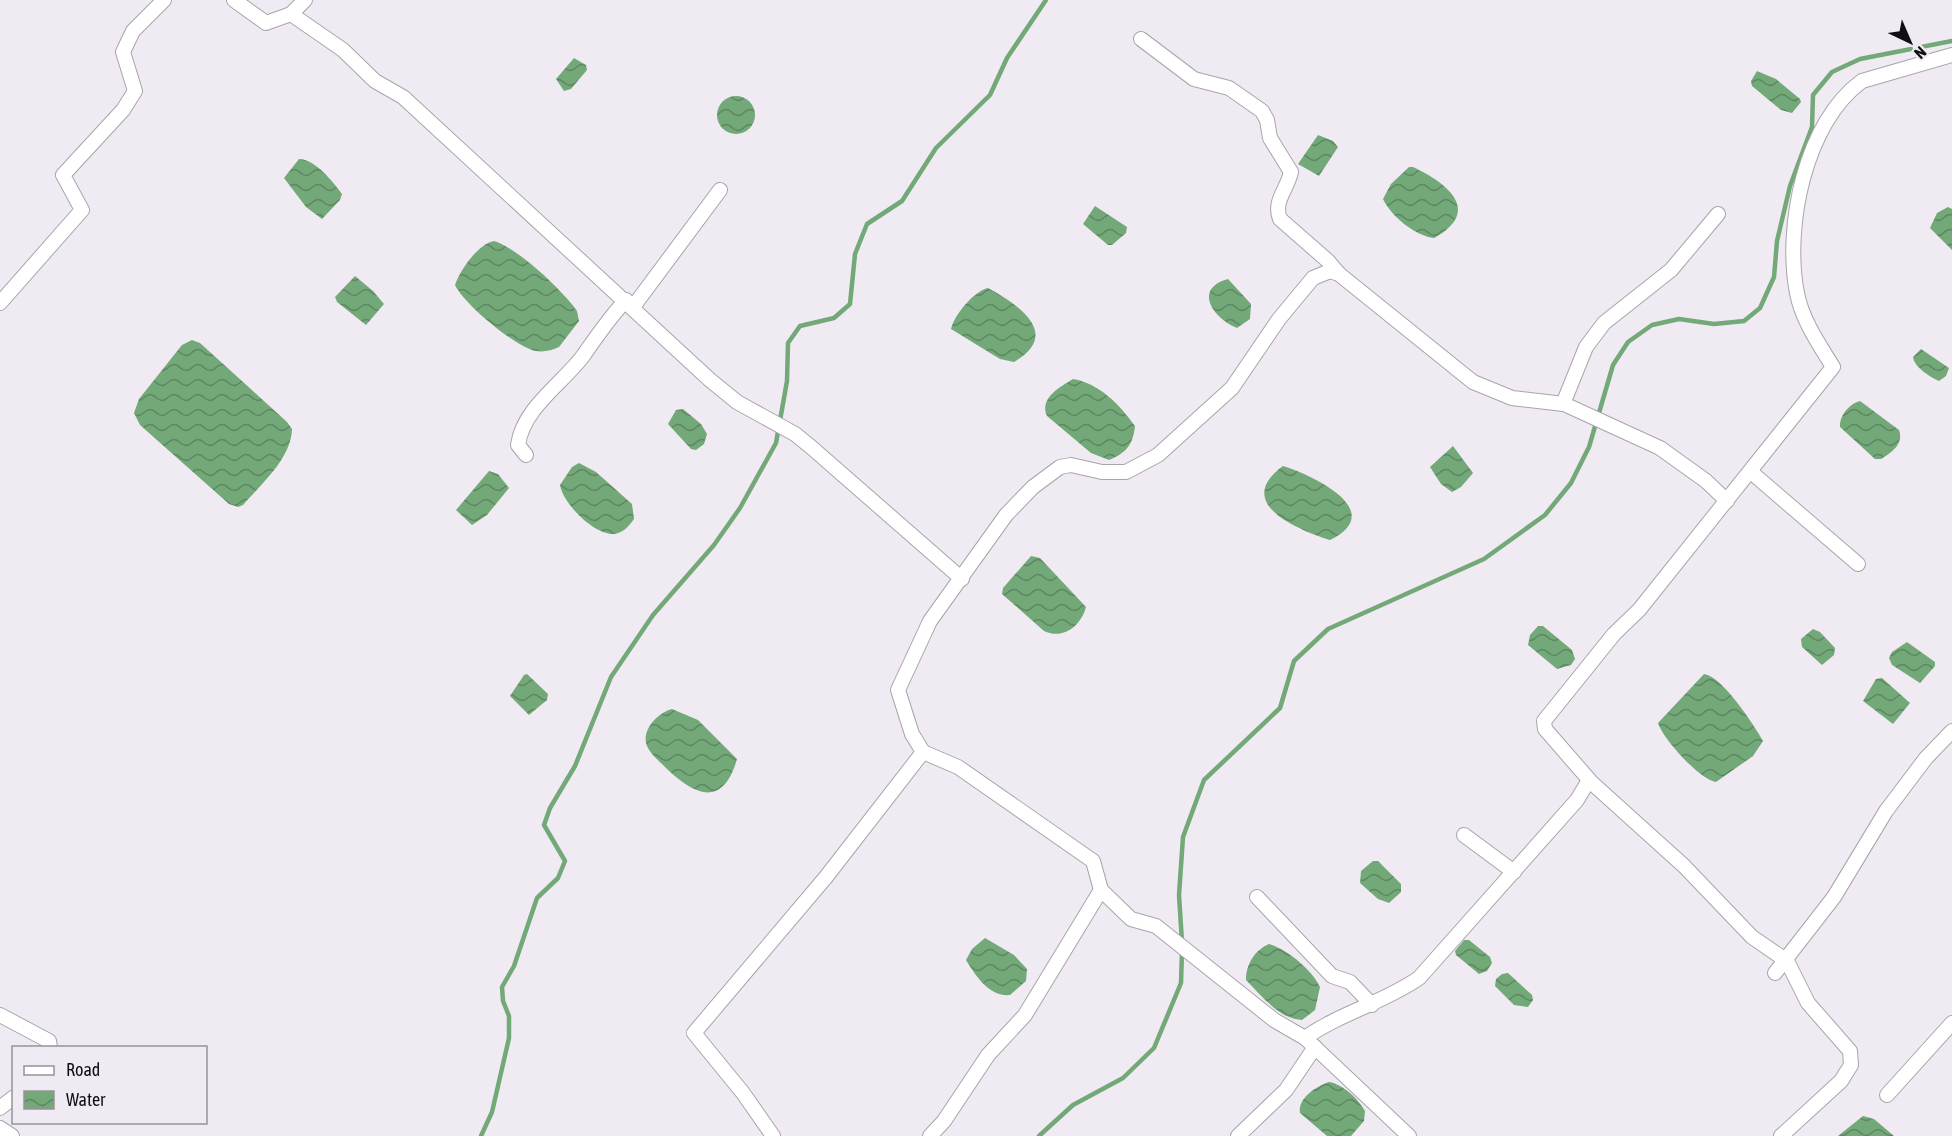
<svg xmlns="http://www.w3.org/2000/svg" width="1952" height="1136" viewBox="0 0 1952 1136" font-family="'Asap Condensed',sans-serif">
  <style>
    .water { fill: url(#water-waves) }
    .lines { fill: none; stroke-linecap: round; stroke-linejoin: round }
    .stream { stroke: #73a878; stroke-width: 4.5 }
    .minor-casing { stroke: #a9a4ab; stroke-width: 16 }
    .minor { stroke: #fff; stroke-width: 14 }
  </style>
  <defs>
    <pattern id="water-waves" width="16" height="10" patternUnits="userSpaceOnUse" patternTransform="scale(1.5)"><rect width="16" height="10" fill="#73a878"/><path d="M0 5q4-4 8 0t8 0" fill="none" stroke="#5d8761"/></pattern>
  </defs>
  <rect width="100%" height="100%" fill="#f0ebf3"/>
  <!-- water -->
  <g class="water">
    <path d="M574,58l12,7 1,5 -16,19 -7,2 -8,-12z"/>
    <path d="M1757,71l19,8 24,20 1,3 -9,11 -11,-3 -29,-24 -1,-5z"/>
    <circle cx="736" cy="115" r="19"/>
    <path d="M1318,135l15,6 5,6 -19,29 -21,-12z"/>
    <path d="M299,159c16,0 34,23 43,35l-2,6 -18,19 -16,-12 -22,-29z"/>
    <path d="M1409,167h4c34,16 70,44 21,71 -19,-2 -43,-22 -51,-39l8,-15z"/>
    <path d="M1095,206l32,21 -1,6 -14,12h-4l-25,-21z"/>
    <path d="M1948,207l4,2v41l-22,-22 7,-15z"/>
    <path d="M494,241c24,7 69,50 83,70l2,10 -20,26c-8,4 -18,6 -27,3 -21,-7 -68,-46 -77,-65 5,-15 23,-41 39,-44z"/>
    <path d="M355,276l18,15 11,13 -18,21 -29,-23 -2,-5z"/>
    <path d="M1228,279l23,25 -1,15 -13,9c-23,-9 -45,-39 -9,-49z"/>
    <path d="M988,288c31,17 74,46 26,74l-14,-3 -49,-30c3,-14 23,-38 37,-41z"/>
    <path d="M192,340l8,3 87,79 5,7c-1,30 -31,55 -49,76l-5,2 -9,-3 -89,-79 -6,-12 5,-14 43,-54z"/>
    <path d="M1921,349l28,19 -3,8 -7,5c-9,-4 -25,-14 -26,-24z"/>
    <path d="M1073,379c27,5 46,25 62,47 -2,19 -9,27 -26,34l-18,-7 -44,-37c-8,-18 13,-29 26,-37z"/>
    <path d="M1860,401l39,29c5,14 -7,22 -18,29h-6l-35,-32c-1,-11 9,-23 20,-26z"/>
    <path d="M683,409l18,15 6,10 -3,10 -8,6 -5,-1 -23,-25 8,-14z"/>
    <path d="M1453,446l20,27 -12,14 -9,5 -11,-8 -11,-17z"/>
    <path d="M579,463l17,9 36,32 2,15c-5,7 -10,13 -19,15 -20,2 -52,-30 -55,-49l12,-18z"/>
    <path d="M1283,466c29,9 106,45 47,74 -32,-10 -98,-37 -47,-74z"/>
    <path d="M489,471l9,3 11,14 -22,27 -15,10 -16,-15z"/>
    <path d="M1031,556l9,2 46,49c-5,19 -23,33 -42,24l-42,-37 1,-6z"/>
    <path d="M1538,626h5l29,24 3,9 -4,6 -14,4 -29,-24 2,-10z"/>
    <path d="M1813,629l7,3 15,16 -1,7 -12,10 -20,-18 -1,-8z"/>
    <path d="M1907,642l28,20v4l-15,17 -28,-18 -3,-7 3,-6z"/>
    <path d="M527,674l21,20 -1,6 -18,15 -19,-19 14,-21z"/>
    <path d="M1704,674c19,3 49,50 59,67l-10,15 -37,26c-16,-2 -53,-43 -58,-59z"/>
    <path d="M1882,678l28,25 -17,21 -30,-23 13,-22z"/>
    <path d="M672,709l26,11 39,39c-14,49 -42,37 -71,9 -7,-7 -18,-16 -20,-25 -3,-15 13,-31 26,-34z"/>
    <path d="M1373,861h5l23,23v8l-12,11 -11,-4 -18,-16 1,-12z"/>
    <path d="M985,938l29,17 13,14 -1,12 -16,14c-21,2 -34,-19 -44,-35l6,-11z"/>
    <path d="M1464,940h5l21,17 2,6 -5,8 -8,3 -23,-19 -1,-4z"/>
    <path d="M1269,944c19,6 43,26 51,43l-5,23 -13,10c-23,-1 -41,-25 -56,-40 0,-16 9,-30 23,-36z"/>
    <path d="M1508,973l24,22 1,5 -5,7 -14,-2 -19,-19 1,-7 6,-5z"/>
    <path d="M1329,1082c14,2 29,17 36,29l-1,10 -13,15h-24l-27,-23c-3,-15 17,-27 29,-31z"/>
    <path d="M1863,1116l11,3 20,17h-56z"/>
  </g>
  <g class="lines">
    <!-- stream -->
    <g class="stream">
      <path d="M1182,942l-3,-47 4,-58 21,-57 76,-72 14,-47 34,-32 156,-70 61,-44 26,-32 18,-36 24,-82 15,-23 24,-17 27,-6 35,5 30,-3 16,-13 14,-31 3,-36 13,-55 22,-59 1,-32 19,-23 28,-13 92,-18"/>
      <path d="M481,1136l11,-24 17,-74v-22l-6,-15 -1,-14 12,-21 23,-68 21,-20 7,-17 -21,-36 6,-17 25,-42 36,-89 42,-62 61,-70 26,-37 36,-65 11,-62 1,-38 12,-17 34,-8 16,-14 5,-50 12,-30 35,-23 34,-53 54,-53 17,-37 39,-58"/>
      <path d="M1039,1136l34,-31 50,-27 31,-30 27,-65 1,-32"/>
    </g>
    <defs>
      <g id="minor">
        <path d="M234,0l32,23 25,-9 52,36 32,31 28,16 307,283 27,22 58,32 16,13 151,132"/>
        <path d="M291,14l14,-14"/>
        <path d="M1141,39l53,40 35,9 33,23 5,9 3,18 21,34c-4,18 -18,29 -11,47l48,42 11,13"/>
        <path d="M0,303l82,-93 -19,-35 60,-65 12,-19 -12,-39 10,-21 31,-31"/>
        <path d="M633,307l87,-117"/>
        <path d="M1563,404l23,-57 18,-24 67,-53 47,-56"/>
        <path d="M526,455l-8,-10c5,-37 44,-61 65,-89 14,-20 26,-38 43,-56"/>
        <path d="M1751,472l107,92"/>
        <path d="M923,752l35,15 135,94 8,29 30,29 25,7 118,94 31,18 104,98"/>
        <path d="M1464,835l50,37"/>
        <path d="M1257,897l75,79 18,6 22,23"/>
        <path d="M1775,973l59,-76 52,-86 40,-53 26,-27"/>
        <path d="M0,1015l49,26 1,7"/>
        <path d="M1305,1038c35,-25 78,-35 114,-60l158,-178 12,-20"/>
        <path d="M1887,1095l65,-72"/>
        <path d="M0,1108l14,-11"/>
        <path d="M0,1128l12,8"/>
        <path d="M773,1136l-30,-43 -49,-60 132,-156 97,-125 -11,-18 -14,-44 32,-69 76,-106 27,-28 27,-20 11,-2 31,7h24l32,-17 74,-67 47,-69 34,-41 17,-7 9,3 134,108 39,16 52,6 96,44 46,33 21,20"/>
        <path d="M930,1136l14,-15 44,-66 37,-40 76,-125"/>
        <path d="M1238,1136l48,-46 29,-43"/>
        <path d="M1781,1136l60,-55 10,-16 -1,-14 -42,-48 -21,-42 -35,-24 -68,-71 -92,-83 -47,-54 -1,-8 70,-87 25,-24 194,-243c-14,-23 -31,-47 -36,-74 -13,-66 8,-171 65,-212l90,-26"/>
      </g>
    </defs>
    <!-- minor casing -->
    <use href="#minor" class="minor-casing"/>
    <!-- minor -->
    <use href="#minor" class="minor"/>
  </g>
  <!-- legend -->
  <rect x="12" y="1046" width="195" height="78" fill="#f0ebf3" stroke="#979399" stroke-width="1.5"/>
  <rect x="24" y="1066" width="30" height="9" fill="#ffffff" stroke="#979399" stroke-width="1.5"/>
  <text x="66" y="1076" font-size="18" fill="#110f12">Road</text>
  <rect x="24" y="1091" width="30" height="18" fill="url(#water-waves)" stroke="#979399" stroke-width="1.5"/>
  <text x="66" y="1106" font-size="18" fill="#110f12">Water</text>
  <!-- north arrow -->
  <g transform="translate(1910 42) rotate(136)" stroke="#f0ebf3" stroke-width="4.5" paint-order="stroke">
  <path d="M0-4.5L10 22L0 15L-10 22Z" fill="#110f12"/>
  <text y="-9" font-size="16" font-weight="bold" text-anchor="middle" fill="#110f12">N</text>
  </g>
</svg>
